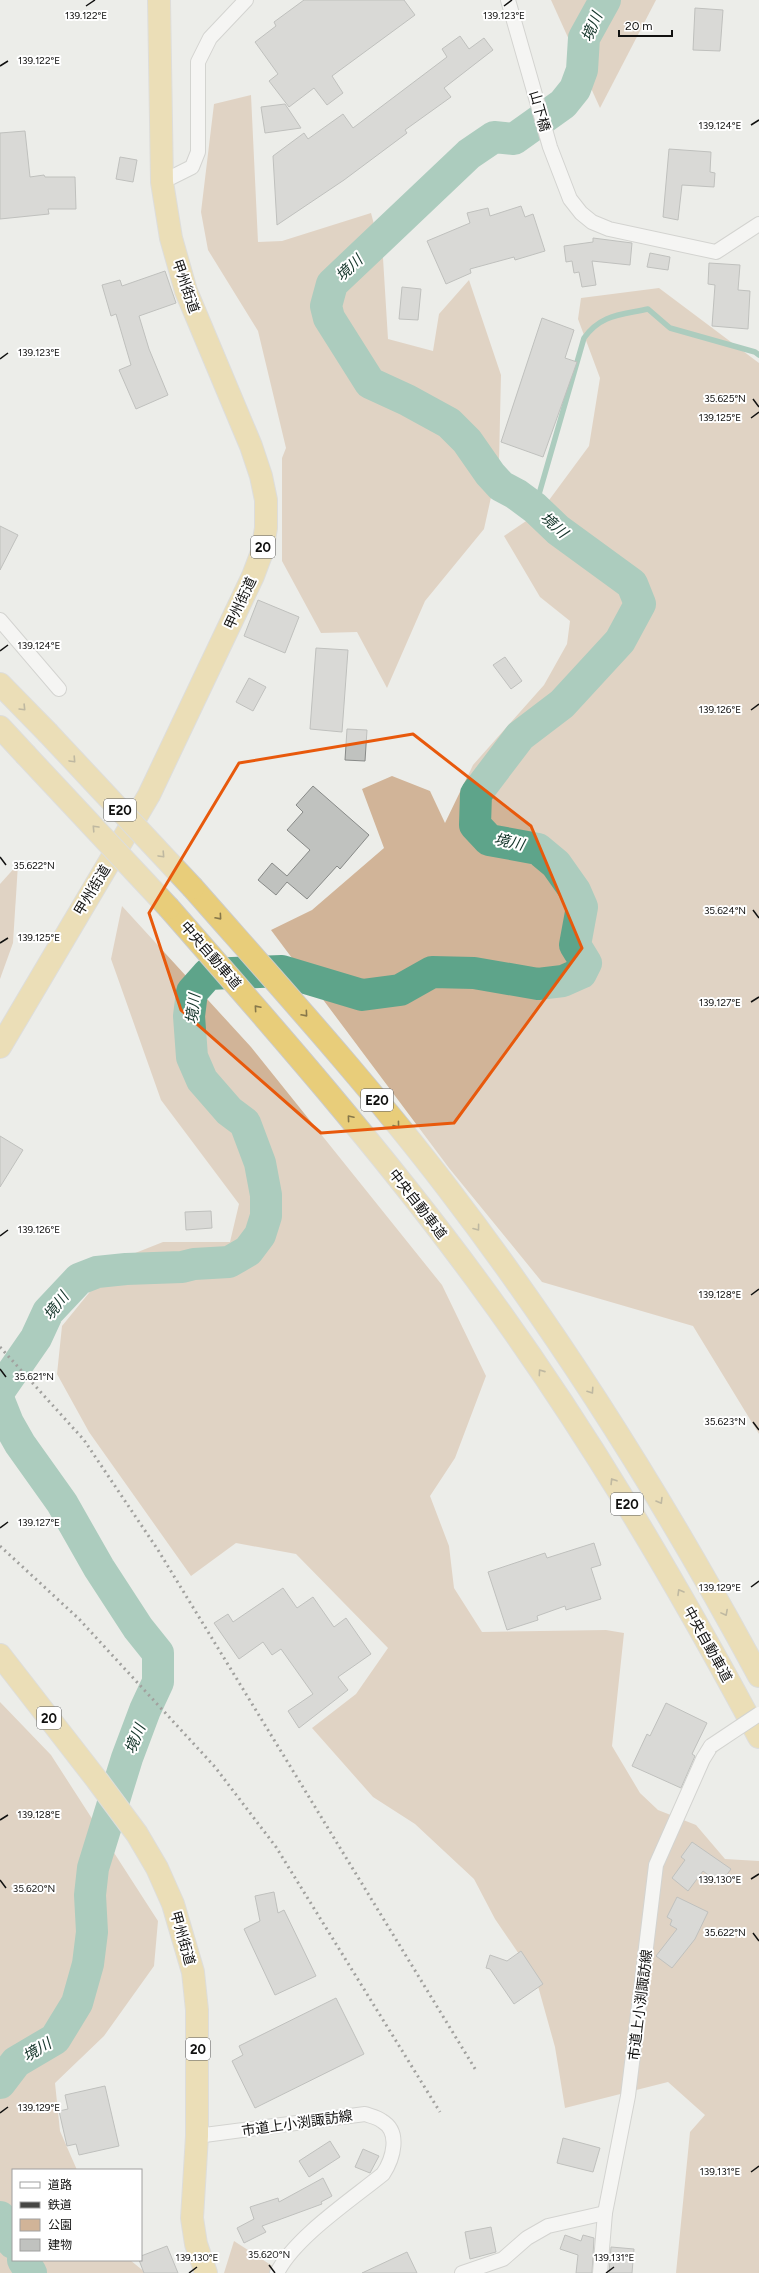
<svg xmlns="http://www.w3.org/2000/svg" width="759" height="2273" viewBox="0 0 759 2273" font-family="Figtree,'Noto Sans JP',sans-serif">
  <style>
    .green { fill: #d1b498 }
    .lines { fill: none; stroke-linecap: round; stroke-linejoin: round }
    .stream { stroke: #5ea48a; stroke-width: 5.5 }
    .river { stroke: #5ea48a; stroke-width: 32 }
    .building { fill: #c0c2bf; stroke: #888a88 }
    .street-casing { stroke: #b4b5b2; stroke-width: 16 }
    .highway-casing { stroke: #cbcbca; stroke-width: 24 }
    .street { stroke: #fff; stroke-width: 14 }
    .highway { stroke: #e8cd7a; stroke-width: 22 }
    .rail { stroke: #464644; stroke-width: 3; stroke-dasharray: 2 4; stroke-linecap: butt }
    .street-bridge-casing { stroke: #b4b5b2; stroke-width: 16; stroke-linecap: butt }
    .highway-bridge-casing { stroke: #cbcbca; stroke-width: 24; stroke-linecap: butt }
    .street-bridge { stroke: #fff; stroke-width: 14 }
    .highway-bridge { stroke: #e8cd7a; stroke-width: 22 }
    .oneway { stroke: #87784a }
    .marked { fill: none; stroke: #e8590c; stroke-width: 3; stroke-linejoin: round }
    .ticks { fill: none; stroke: #111110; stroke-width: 1.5 }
    .labels { text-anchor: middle; stroke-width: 4; stroke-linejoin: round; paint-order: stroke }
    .shield { fill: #fff; stroke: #585858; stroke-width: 1 }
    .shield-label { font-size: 13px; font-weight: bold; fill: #111110 }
    .street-label { font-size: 14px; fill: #111110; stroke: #fff }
    .water-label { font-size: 15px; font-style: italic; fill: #133429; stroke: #fff }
    .ticks-label { font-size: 10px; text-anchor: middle; fill: #111110; stroke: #fff; stroke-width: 4; stroke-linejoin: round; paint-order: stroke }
  </style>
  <rect width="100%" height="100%" fill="#ecede9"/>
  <!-- green -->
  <g class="green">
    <path d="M551,0h105l-56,108z"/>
    <path d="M251,95l7,147 24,-1 89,-28 12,45 5,81 45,12 6,-37 30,-34 32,95 -2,86 -15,68 -59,72 -38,87 -30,-56 -36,1 -39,-72v-103l4,-10 -28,-117 -50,-81 -7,-38 13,-108z"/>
    <path d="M659,288l100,75v1071l-66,-108 -151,-44 -93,-114 -178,-238 41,-20 72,-62 -22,-59 30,-13 38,15 15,32 28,-58 71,-80 23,-41 3,-23 -30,-24 -36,-61 37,-25 48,-65 11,-68 -22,-59 3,-21z"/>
    <path d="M18,864l-5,79 -13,36v-95z"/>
    <path d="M122,906l129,141 191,238 44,91 -31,82 -25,38 19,50 5,42 28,44 124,-2 18,3 -12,113 28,47 18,17 38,15 29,34 34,2v412h-83l14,-141 15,-17 -37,-33 -103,26 -10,-61 -19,-68 -41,-60 -21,-40 -59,-55 -42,-27 -61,-69 44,-34 32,-46 -92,-94 -60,-11 -45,33 -102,-144 -32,-58 5,-48 53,-65 48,-19h67l9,-38 -78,-104 -50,-141z"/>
    <path d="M0,1702l51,53 107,166 -4,45 -50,70 -49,47 5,48 17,39h-64v90h117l16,13h-146z"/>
    <path d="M234,2241l49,32h-59z"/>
  </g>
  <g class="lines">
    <!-- stream -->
    <path class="stream" d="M535,508l49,-170c17,-24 37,-23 64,-29l22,19 85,24 4,3"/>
    <!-- river -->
    <g class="river">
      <path d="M0,1390l36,-52 12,-26 31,-33 18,-7 29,-3 56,-2 12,-3 35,-2 19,-11 12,-16 6,-19v-21l-6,-32 -15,-40 -16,-12 -27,-31 -10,-23 -3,-41 3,-24 16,-18 74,-3 80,24 38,-5 32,-18 42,1 64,11 25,-3 18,-8 5,-10 -11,-18 7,-38 -7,-16 -19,-27 -18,-15 -49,-9 -14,-15 1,-31 44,-58 42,-32 58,-63 20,-37 -8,-20 -74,-54 -23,-22 -19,-14 -15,-8 -11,-12 -23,-33 -18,-18 -42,-23 -37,-17 -41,-65 -3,-12 6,-22 137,-130 25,-17 20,2 49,-35 12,-15 7,-19 2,-32 21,-38"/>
      <path d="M0,1403l8,20 12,21 42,59 37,65 39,60 20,25v29l-13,28 -18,48 -34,110 -3,27 2,37 -4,32 -11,39 -22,36 -39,23 -16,21"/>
      <path d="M0,2217l13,26"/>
      <path d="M23,2260l8,13"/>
    </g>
  </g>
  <!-- building -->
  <g class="building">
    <path d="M304,0h100l11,15 -83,61 11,17 -16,12 -13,-17 -25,19 -20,-26 9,-7 -23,-32 21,-16 -2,-4z"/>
    <path d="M695,8l28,2 -3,41 -27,-1z"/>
    <path d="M460,36l9,13 15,-11 9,12 -49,38 7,9 -46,33 2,3 -63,47 -67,45 -4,-69 31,-23 4,6 35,-25 10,14 94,-71 -5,-8z"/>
    <path d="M285,104l16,24 -36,5 -4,-26z"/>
    <path d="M25,131l5,46 14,-2 1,2h30l1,32h-28l1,5 -49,5v-86z"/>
    <path d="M669,149l42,3 -1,20 5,1 -1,14 -32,-2 -4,35 -15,-3z"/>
    <path d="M120,157l17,3 -4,22 -17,-3z"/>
    <path d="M521,206l4,11 8,-3 12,37 -30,9 -1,-3 -44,12 1,4 -25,11 -19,-43 43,-18 -3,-10 21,-5 2,8z"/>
    <path d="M593,238l39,5 -2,22 -38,-4 4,24 -14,2 -3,-15 -5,1 -2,-12 -6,1 -2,-16 29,-4z"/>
    <path d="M650,253l20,4 -2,13 -21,-3z"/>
    <path d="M709,263l31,2 -2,25 12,1 -2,38 -36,-3 3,-41 -7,-1z"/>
    <path d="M165,271l11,32 -37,13 10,33 19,46 -32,14 -17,-39 12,-5 -15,-51 -5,2 -9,-31 18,-5 2,6z"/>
    <path d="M402,287l19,2 -3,31 -19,-1z"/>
    <path d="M542,318l32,12 -9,28 12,4 -34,95 -42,-15z"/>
    <path d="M0,526l18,9 -18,35z"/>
    <path d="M258,600l41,17 -14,36 -41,-17z"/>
    <path d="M316,648l32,2 -6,82 -32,-3z"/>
    <path d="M505,657l17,24 -11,8 -18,-24z"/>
    <path d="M249,678l17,9 -13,24 -17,-9z"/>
    <path d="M347,729l20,1 -2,31 -20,-1z"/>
    <path d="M313,786l56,49 -29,34 -3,-3 -30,33 -20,-17 -11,13 -18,-15 14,-17 15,13 23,-26 -23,-20 16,-18 -7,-7z"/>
    <path d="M0,1136l23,14 -23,37z"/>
    <path d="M211,1211l1,17 -26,2 -1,-18z"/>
    <path d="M594,1543l7,22 -10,3 10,31 -35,11 -1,-4 -28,10 1,4 -31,10 -19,-58 57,-19 2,5z"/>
    <path d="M283,1588l14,20 16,-11 21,30 12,-9 25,36 -33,23 10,13 -49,38 -11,-17 25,-17 -32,-45 -9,6 -9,-13 -24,17 -25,-36 14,-9 5,8z"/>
    <path d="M666,1703l41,20 -15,31 3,2 -14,32 -49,-22 15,-32 3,2z"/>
    <path d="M692,1842l39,27 -11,15 -17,-13 -15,20 -16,-13 13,-18 -4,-3z"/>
    <path d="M274,1892l4,21 6,-3 32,66 -41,19 -31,-66 16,-8 -5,-25z"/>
    <path d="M677,1897l31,15 -13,27 -23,29 -16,-12 21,-27 -7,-4 2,-5 -5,-3z"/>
    <path d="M521,1951l22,33 -29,20 -24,-35 -4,-1 4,-13 17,6z"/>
    <path d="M336,1998l28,56 -109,54 -23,-47 11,-6 -4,-9z"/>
    <path d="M105,2086l14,60 -40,9 -3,-11 -9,2 -8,-35 9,-2 -3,-14z"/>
    <path d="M563,2138l37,10 -7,24 -36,-9z"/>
    <path d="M330,2141l10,16 -31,20 -10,-16z"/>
    <path d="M363,2149l16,7 -9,17 -15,-6z"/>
    <path d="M323,2178l9,18 -11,6 1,2 -60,22 4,6 -22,11 -7,-15 17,-9 -4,-12 28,-9 1,4z"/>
    <path d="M491,2227l5,25 -26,7 -5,-27z"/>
    <path d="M565,2235l16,6 2,-6 11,3 -2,35h-16l2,-18 -18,-6z"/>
    <path d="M167,2246l11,27h-34l-5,-13h2v-4z"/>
    <path d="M611,2247l23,2 -2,24h-23z"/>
    <path d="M407,2252l10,21h-55z"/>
  </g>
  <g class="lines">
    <defs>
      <g id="street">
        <path d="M508,0l42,147 20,52 11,14 11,9 17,7 107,23 43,-28"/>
        <path d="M162,182l30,-15 6,-15v-90l12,-24 36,-38"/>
        <path d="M0,620l59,69"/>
        <path d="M197,2136l168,-22c5,2 12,3 17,7 19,11 11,38 1,53 -32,26 -89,64 -106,99"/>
        <path d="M462,2273l41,-14 24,-21 21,-12 57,-13"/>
        <path d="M600,2273l5,-60 23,-117 28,-231 47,-106 8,-13"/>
      </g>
      <g id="highway">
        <path d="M0,684l47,48"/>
        <path d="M0,727l25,27"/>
        <path d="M193,888c87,99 176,197 256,302 117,153 219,317 310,486"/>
        <path d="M169,908c106,121 212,242 307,371 107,145 198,299 283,458"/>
        <path d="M0,1047l149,-252 104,-219 9,-24 4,-24v-28l-5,-24 -10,-30 -65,-155 -15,-53 -9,-56 -3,-182"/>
        <path d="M0,1655l97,125 40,54 20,34 16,36 20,68 4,38v126l-5,82 4,26 10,29"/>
      </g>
    </defs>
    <!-- street casing -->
    <use href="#street" class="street-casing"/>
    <!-- highway casing -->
    <use href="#highway" class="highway-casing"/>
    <!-- street -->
    <use href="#street" class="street"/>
    <!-- highway -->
    <use href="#highway" class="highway"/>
    <!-- rail -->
    <g class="rail">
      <path d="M0,1347l84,93 74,110 319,522"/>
      <path d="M0,1546l79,73 136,148 61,80 164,265"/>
    </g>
    <defs>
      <path id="street-bridge" d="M711,1746l48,-32"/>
      <g id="highway-bridge">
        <path d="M47,732l146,156"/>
        <path d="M25,754l144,154"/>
      </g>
    </defs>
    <!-- street-bridge casing -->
    <use href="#street-bridge" class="street-bridge-casing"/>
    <!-- highway-bridge casing -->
    <use href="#highway-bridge" class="highway-bridge-casing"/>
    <!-- street-bridge -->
    <use href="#street-bridge" class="street-bridge"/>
    <!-- highway-bridge -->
    <use href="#highway-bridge" class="highway-bridge"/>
  </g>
  <!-- one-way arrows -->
  <defs><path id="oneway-chevron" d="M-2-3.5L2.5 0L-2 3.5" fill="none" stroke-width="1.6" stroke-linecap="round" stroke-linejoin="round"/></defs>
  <g class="oneway">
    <use href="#oneway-chevron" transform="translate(23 708) rotate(46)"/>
    <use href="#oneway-chevron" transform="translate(73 760) rotate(47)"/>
    <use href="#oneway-chevron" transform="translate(95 828) rotate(-133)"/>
    <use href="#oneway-chevron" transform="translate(162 855) rotate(47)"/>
    <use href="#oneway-chevron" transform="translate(219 917) rotate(49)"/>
    <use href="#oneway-chevron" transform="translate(257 1008) rotate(-131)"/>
    <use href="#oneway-chevron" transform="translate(305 1014) rotate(49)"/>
    <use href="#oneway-chevron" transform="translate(350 1118) rotate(-130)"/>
    <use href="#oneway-chevron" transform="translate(397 1125) rotate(51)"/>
    <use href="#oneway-chevron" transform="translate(477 1228) rotate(53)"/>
    <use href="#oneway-chevron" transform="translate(541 1372) rotate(-125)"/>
    <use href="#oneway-chevron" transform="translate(591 1391) rotate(56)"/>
    <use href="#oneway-chevron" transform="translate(613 1481) rotate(-122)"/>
    <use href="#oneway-chevron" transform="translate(660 1501) rotate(59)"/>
    <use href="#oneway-chevron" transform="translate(680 1592) rotate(-120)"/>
    <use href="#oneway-chevron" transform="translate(725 1613) rotate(62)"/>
  </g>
  <!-- marked area -->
  <path d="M0 0H759V2273H0ZM413,734l118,92 51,122 -128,175 -133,10 -140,-123 -32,-97 90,-150z" fill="#ecede9" fill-opacity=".55" fill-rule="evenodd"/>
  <path class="marked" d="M413,734l118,92 51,122 -128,175 -133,10 -140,-123 -32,-97 90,-150z"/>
  <!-- ticks -->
  <path class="ticks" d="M86,6l9,-6M504,6l8,-6M0,66l8,-5M751,125l8,-5M0,359l8,-6M753,399l6,8M751,418l8,-6M0,651l8,-6M751,710l8,-6M0,857l6,8M753,910l6,8M0,943l8,-5M751,1002l8,-5M0,1236l8,-6M751,1295l8,-6M0,1369l6,8M753,1422l6,8M0,1528l8,-6M751,1587l8,-6M0,1820l8,-5M751,1879l8,-5M0,1880l6,8M753,1933l6,8M0,2113l8,-6M751,2172l8,-6M269,2265l6,8M189,2273l8,-6M606,2273l8,-6"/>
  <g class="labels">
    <!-- shield labels -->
    <g class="shield">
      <rect x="251" y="536" width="24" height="22" rx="3"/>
      <rect x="104" y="799" width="32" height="22" rx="3"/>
      <rect x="361" y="1089" width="32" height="22" rx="3"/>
      <rect x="611" y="1493" width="32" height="22" rx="3"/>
      <rect x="37" y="1707" width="24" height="22" rx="3"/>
      <rect x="186" y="2038" width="24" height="22" rx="3"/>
    </g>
    <g class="shield-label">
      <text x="263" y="552">20</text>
      <text x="120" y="815">E20</text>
      <text x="377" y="1105">E20</text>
      <text x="627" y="1509">E20</text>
      <text x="49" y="1723">20</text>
      <text x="198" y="2054">20</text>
    </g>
    <!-- street labels -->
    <g class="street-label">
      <text transform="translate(540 111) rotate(74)" y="5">山下橋</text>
      <text transform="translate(186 286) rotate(71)" y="5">甲州街道</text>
      <text transform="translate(240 603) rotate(-65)" y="5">甲州街道</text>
      <text transform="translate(92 890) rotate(-59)" y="5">甲州街道</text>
      <text transform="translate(211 955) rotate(49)" y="5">中央自動車道</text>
      <text transform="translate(418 1204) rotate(52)" y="5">中央自動車道</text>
      <text transform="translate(708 1644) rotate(61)" y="5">中央自動車道</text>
      <text transform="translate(183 1938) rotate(74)" y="5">甲州街道</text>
      <text transform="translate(640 2005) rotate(-83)" y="5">市道上小渕諏訪線</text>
      <text transform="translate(297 2123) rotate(-8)" y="5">市道上小渕諏訪線</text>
    </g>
    <!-- water labels -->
    <g class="water-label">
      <text transform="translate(592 27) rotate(-67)" y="5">境川</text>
      <text transform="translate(349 268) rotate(-43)" y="5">境川</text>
      <text transform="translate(554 525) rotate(42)" y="5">境川</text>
      <text transform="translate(509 842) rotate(13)" y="5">境川</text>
      <text transform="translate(193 1009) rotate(-83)" y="5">境川</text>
      <text transform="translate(56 1306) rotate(-52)" y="5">境川</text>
      <text transform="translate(135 1739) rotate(-68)" y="5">境川</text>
      <text transform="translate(37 2050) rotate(-31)" y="5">境川</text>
    </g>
  </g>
  <g class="ticks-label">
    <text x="86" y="19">139.122°E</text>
    <text x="504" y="19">139.123°E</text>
    <text x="39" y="64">139.122°E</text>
    <text x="720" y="129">139.124°E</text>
    <text x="39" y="356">139.123°E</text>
    <text x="725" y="402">35.625°N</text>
    <text x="720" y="421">139.125°E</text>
    <text x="39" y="649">139.124°E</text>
    <text x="720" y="713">139.126°E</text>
    <text x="34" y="869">35.622°N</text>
    <text x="725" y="914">35.624°N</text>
    <text x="39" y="941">139.125°E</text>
    <text x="720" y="1006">139.127°E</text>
    <text x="39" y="1233">139.126°E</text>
    <text x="720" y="1298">139.128°E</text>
    <text x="34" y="1380">35.621°N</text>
    <text x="725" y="1425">35.623°N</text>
    <text x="39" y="1526">139.127°E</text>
    <text x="720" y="1591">139.129°E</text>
    <text x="39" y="1818">139.128°E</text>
    <text x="720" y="1883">139.130°E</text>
    <text x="34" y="1892">35.620°N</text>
    <text x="725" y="1936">35.622°N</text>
    <text x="39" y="2111">139.129°E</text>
    <text x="720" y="2175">139.131°E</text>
    <text x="269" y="2258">35.620°N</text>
    <text x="197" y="2261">139.130°E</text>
    <text x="614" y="2261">139.131°E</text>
  </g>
  <!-- legend -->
  <rect x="12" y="2169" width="130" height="92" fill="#ffffff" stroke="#a0a09f"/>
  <rect x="20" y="2182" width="20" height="6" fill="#ffffff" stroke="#a0a09f"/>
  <text x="48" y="2189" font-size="12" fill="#111110">道路</text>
  <rect x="20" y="2202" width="20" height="6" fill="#464644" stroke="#a0a09f"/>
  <text x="48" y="2209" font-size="12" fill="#111110">鉄道</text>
  <rect x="20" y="2219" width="20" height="12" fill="#d1b498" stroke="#a0a09f"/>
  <text x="48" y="2229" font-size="12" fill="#111110">公園</text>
  <rect x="20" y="2239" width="20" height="12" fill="#c0c2bf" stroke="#a0a09f"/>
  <text x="48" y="2249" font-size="12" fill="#111110">建物</text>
  <!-- scale -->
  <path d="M619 30v6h53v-6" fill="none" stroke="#111110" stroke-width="2"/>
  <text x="625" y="30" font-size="12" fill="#111110" stroke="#ffffff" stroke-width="3" paint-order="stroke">20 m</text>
</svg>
